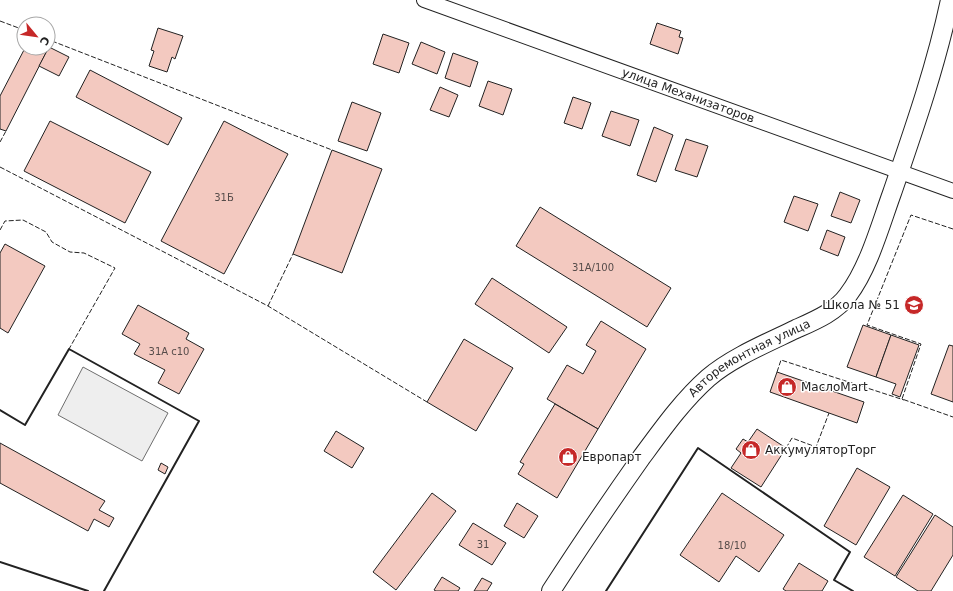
<svg xmlns="http://www.w3.org/2000/svg" width="953" height="591" viewBox="0 0 953 591" font-family="'DejaVu Sans',sans-serif">
  <style>
    .green { fill: #eee; stroke: #6f6f6f }
    .building { fill: #f3c9c0; stroke: #222 }
    .lines { fill: none; stroke-linecap: round; stroke-linejoin: round }
    .minor-casing { stroke: #222; stroke-width: 16 }
    .tertiary-casing { stroke: #222; stroke-width: 20 }
    .minor { stroke: #fff; stroke-width: 14 }
    .tertiary { stroke: #fff; stroke-width: 18 }
    .fence { stroke: #222; stroke-width: 1; stroke-dasharray: 5 2; stroke-linecap: butt }
    .wall { stroke: #222; stroke-width: 2 }
    .labels { text-anchor: middle; stroke-width: 3; stroke-linejoin: round; paint-order: stroke }
    .number-label { font-size: 10px; fill: #564c4a }
    .street-label { font-size: 12px; fill: #222; stroke: #fff }
    .poi-label { font-size: 12px; fill: #222; stroke: #fff; text-anchor: start }
  </style>
  <rect width="100%" height="100%" fill="#fff"/>
  <!-- green -->
  <path class="green" d="M83,367l85,46 -26,48 -84,-46z"/>
  <!-- building -->
  <g class="building">
    <path d="M657,23l24,8 -2,6 4,1 -5,16 -28,-10z"/>
    <path d="M158,28l25,8 -8,23 -3,-2 -5,15 -18,-6 5,-15 -3,-1z"/>
    <path d="M383,34l26,9 -10,30 -26,-9z"/>
    <path d="M421,42l24,10 -8,22 -25,-10z"/>
    <path d="M48,46l1,1 -43,84 -6,-2v-33l25,-48h23z"/>
    <path d="M49,47l20,10 -10,19 -20,-10z"/>
    <path d="M453,53l25,9 -8,25 -25,-9z"/>
    <path d="M90,70l92,48 -14,27 -92,-48z"/>
    <path d="M488,81l24,8 -9,26 -24,-9z"/>
    <path d="M440,87l18,8 -9,22 -19,-7z"/>
    <path d="M573,97l18,6 -9,26 -18,-6z"/>
    <path d="M352,102l29,11 -14,38 -29,-10z"/>
    <path d="M611,111l28,9 -9,26 -28,-10z"/>
    <path d="M50,121l101,51 -26,51 -101,-52z"/>
    <path d="M224,121l64,33 -64,120 -63,-33z"/>
    <path d="M654,127l19,8 -17,47 -19,-7z"/>
    <path d="M686,139l22,7 -11,31 -22,-7z"/>
    <path d="M332,150l50,19 -40,104 -49,-19z"/>
    <path d="M840,192l20,8 -9,23 -20,-7z"/>
    <path d="M794,196l24,8 -10,27 -24,-9z"/>
    <path d="M540,207l131,81 -24,39 -131,-81z"/>
    <path d="M827,230l18,7 -7,19 -18,-7z"/>
    <path d="M5,244l40,22 -37,67 -8,-5v-75z"/>
    <path d="M492,278l75,49 -18,26 -74,-49z"/>
    <path d="M138,305l51,28 -3,6 18,10 -25,45 -21,-11 7,-13 -31,-16 6,-10 -18,-10z"/>
    <path d="M601,321l45,28 -48,80 -51,-30 20,-34 16,9 13,-23 -10,-6z"/>
    <path d="M863,325l28,10 -15,42 -29,-10z"/>
    <path d="M891,335l28,10 -19,52 -8,-3 4,-10 -20,-7z"/>
    <path d="M464,339l49,29 -37,63 -49,-29z"/>
    <path d="M949,345l4,1v56l-22,-8z"/>
    <path d="M777,372l87,30 -7,21 -87,-31z"/>
    <path d="M555,404l43,25 -41,69 -39,-24 6,-10 -4,-2z"/>
    <path d="M757,429l29,19 -25,39 -30,-19 10,-15 -5,-4 7,-10 5,3z"/>
    <path d="M336,431l28,17 -12,20 -28,-17z"/>
    <path d="M0,443l105,58 -6,9 15,8 -5,9 -15,-8 -6,12 -88,-48z"/>
    <path d="M161,463l7,4 -3,7 -7,-4z"/>
    <path d="M857,468l33,19 -34,58 -32,-19z"/>
    <path d="M432,493l24,18 -60,79 -23,-18z"/>
    <path d="M722,493l62,42 -25,37 -23,-16 -17,26 -39,-27z"/>
    <path d="M903,495l30,19 -38,62 -31,-19z"/>
    <path d="M517,503l21,13 -14,22 -20,-12z"/>
    <path d="M935,515l18,12v28l-22,36h-13l-22,-14z"/>
    <path d="M473,523l33,20 -14,22 -33,-20z"/>
    <path d="M799,563l29,18 -6,10h-36l-3,-2z"/>
    <path d="M442,577l18,11 -2,3h-22l-2,-1z"/>
    <path d="M482,578l10,5 -5,8h-13z"/>
  </g>
  <g class="lines">
    <defs>
      <g id="minor">
        <path id="s1" d="M424,0l529,191"/>
      </g>
      <g id="tertiary">
        <path id="s2" d="M551,591c29,-45 59,-89 90,-133 20,-27 41,-57 67,-80 23,-20 59,-35 88,-49 18,-8 40,-17 52,-34 21,-28 32,-69 44,-102 22,-64 44,-127 58,-193"/>
      </g>
    </defs>
    <!-- minor casing -->
    <use href="#minor" class="minor-casing"/>
    <!-- tertiary casing -->
    <use href="#tertiary" class="tertiary-casing"/>
    <!-- minor -->
    <use href="#minor" class="minor"/>
    <!-- tertiary -->
    <use href="#tertiary" class="tertiary"/>
    <!-- fence -->
    <g class="fence">
      <path d="M0,21l24,9"/>
      <path d="M48,39l4,2 -3,6"/>
      <path d="M52,41l280,109"/>
      <path d="M0,142l6,-11"/>
      <path d="M0,167l268,139 159,96"/>
      <path d="M953,229l-42,-14 -44,110 54,19 -19,55 51,18"/>
      <path d="M0,230l5,-9 18,-1 23,12 6,10 18,10 14,1 31,15 -46,81"/>
      <path d="M268,306l25,-52"/>
      <path d="M777,372l4,-12 123,40"/>
      <path d="M786,448l6,-10 24,9 13,-34"/>
    </g>
    <!-- wall -->
    <g class="wall">
      <path d="M0,410l25,15 44,-76 130,72 -95,170"/>
      <path d="M0,562l88,29"/>
      <path d="M606,591l92,-143 152,104 -16,28 19,11"/>
    </g>
  </g>
  <!-- icons -->
  <defs>
    <symbol id="school-disc" viewBox="-11 -11 22 22"><circle r="9.5" fill="#c62828" stroke="#fff"/><path d="M0-5L7-2L0 1L-7-2ZM-4 1L0 2.5L4 1V4Q0 6-4 4Z" fill="#fff"/></symbol>
    <symbol id="shop-disc" viewBox="-11 -11 22 22"><circle r="9.5" fill="#c62828" stroke="#fff"/><path d="M-5-2.5h2.3a2.7 3.5 0 0 1 5.4 0H5L5.5 6h-11ZM-1.5-2.5h3a1.5 2.3 0 0 0-3 0Z" fill="#fff"/></symbol>
  </defs>
  <g fill-rule="evenodd">
    <use href="#school-disc" x="903" y="294" width="22" height="22"/>
    <use href="#shop-disc" x="776" y="376" width="22" height="22"/>
    <use href="#shop-disc" x="740" y="439" width="22" height="22"/>
    <use href="#shop-disc" x="557" y="446" width="22" height="22"/>
  </g>
  <g class="labels">
    <!-- number labels -->
    <g class="number-label">
      <text x="224" y="201">31Б</text>
      <text x="593" y="271">31А/100</text>
      <text x="169" y="355">31А с10</text>
      <text x="483" y="548">31</text>
      <text x="732" y="549">18/10</text>
    </g>
    <!-- street labels -->
    <g class="street-label">
      <text dy="4" stroke="none"><textPath href="#s1" startOffset="281">улица Механизаторов</textPath></text>
      <text dy="4" stroke="none"><textPath href="#s2" startOffset="311">Авторемонтная улица</textPath></text>
    </g>
    <!-- poi labels -->
    <g class="poi-label">
      <text x="900" y="309" text-anchor="end">Школа № 51</text>
      <text x="801" y="391">МаслоMart</text>
      <text x="765" y="454">АккумуляторТорг</text>
      <text x="582" y="461">Европарт</text>
    </g>
  </g>
  <!-- north arrow -->
  <g transform="translate(36 36) rotate(119)"><circle r="19" fill="#ffffff" stroke="#a7a7a7"/>
  <path d="M0-3L7 15L0 10L-7 15Z" fill="#c62828"/>
  <text y="-6" font-size="11" font-weight="bold" text-anchor="middle" fill="#222222">С</text>
  </g>
</svg>
